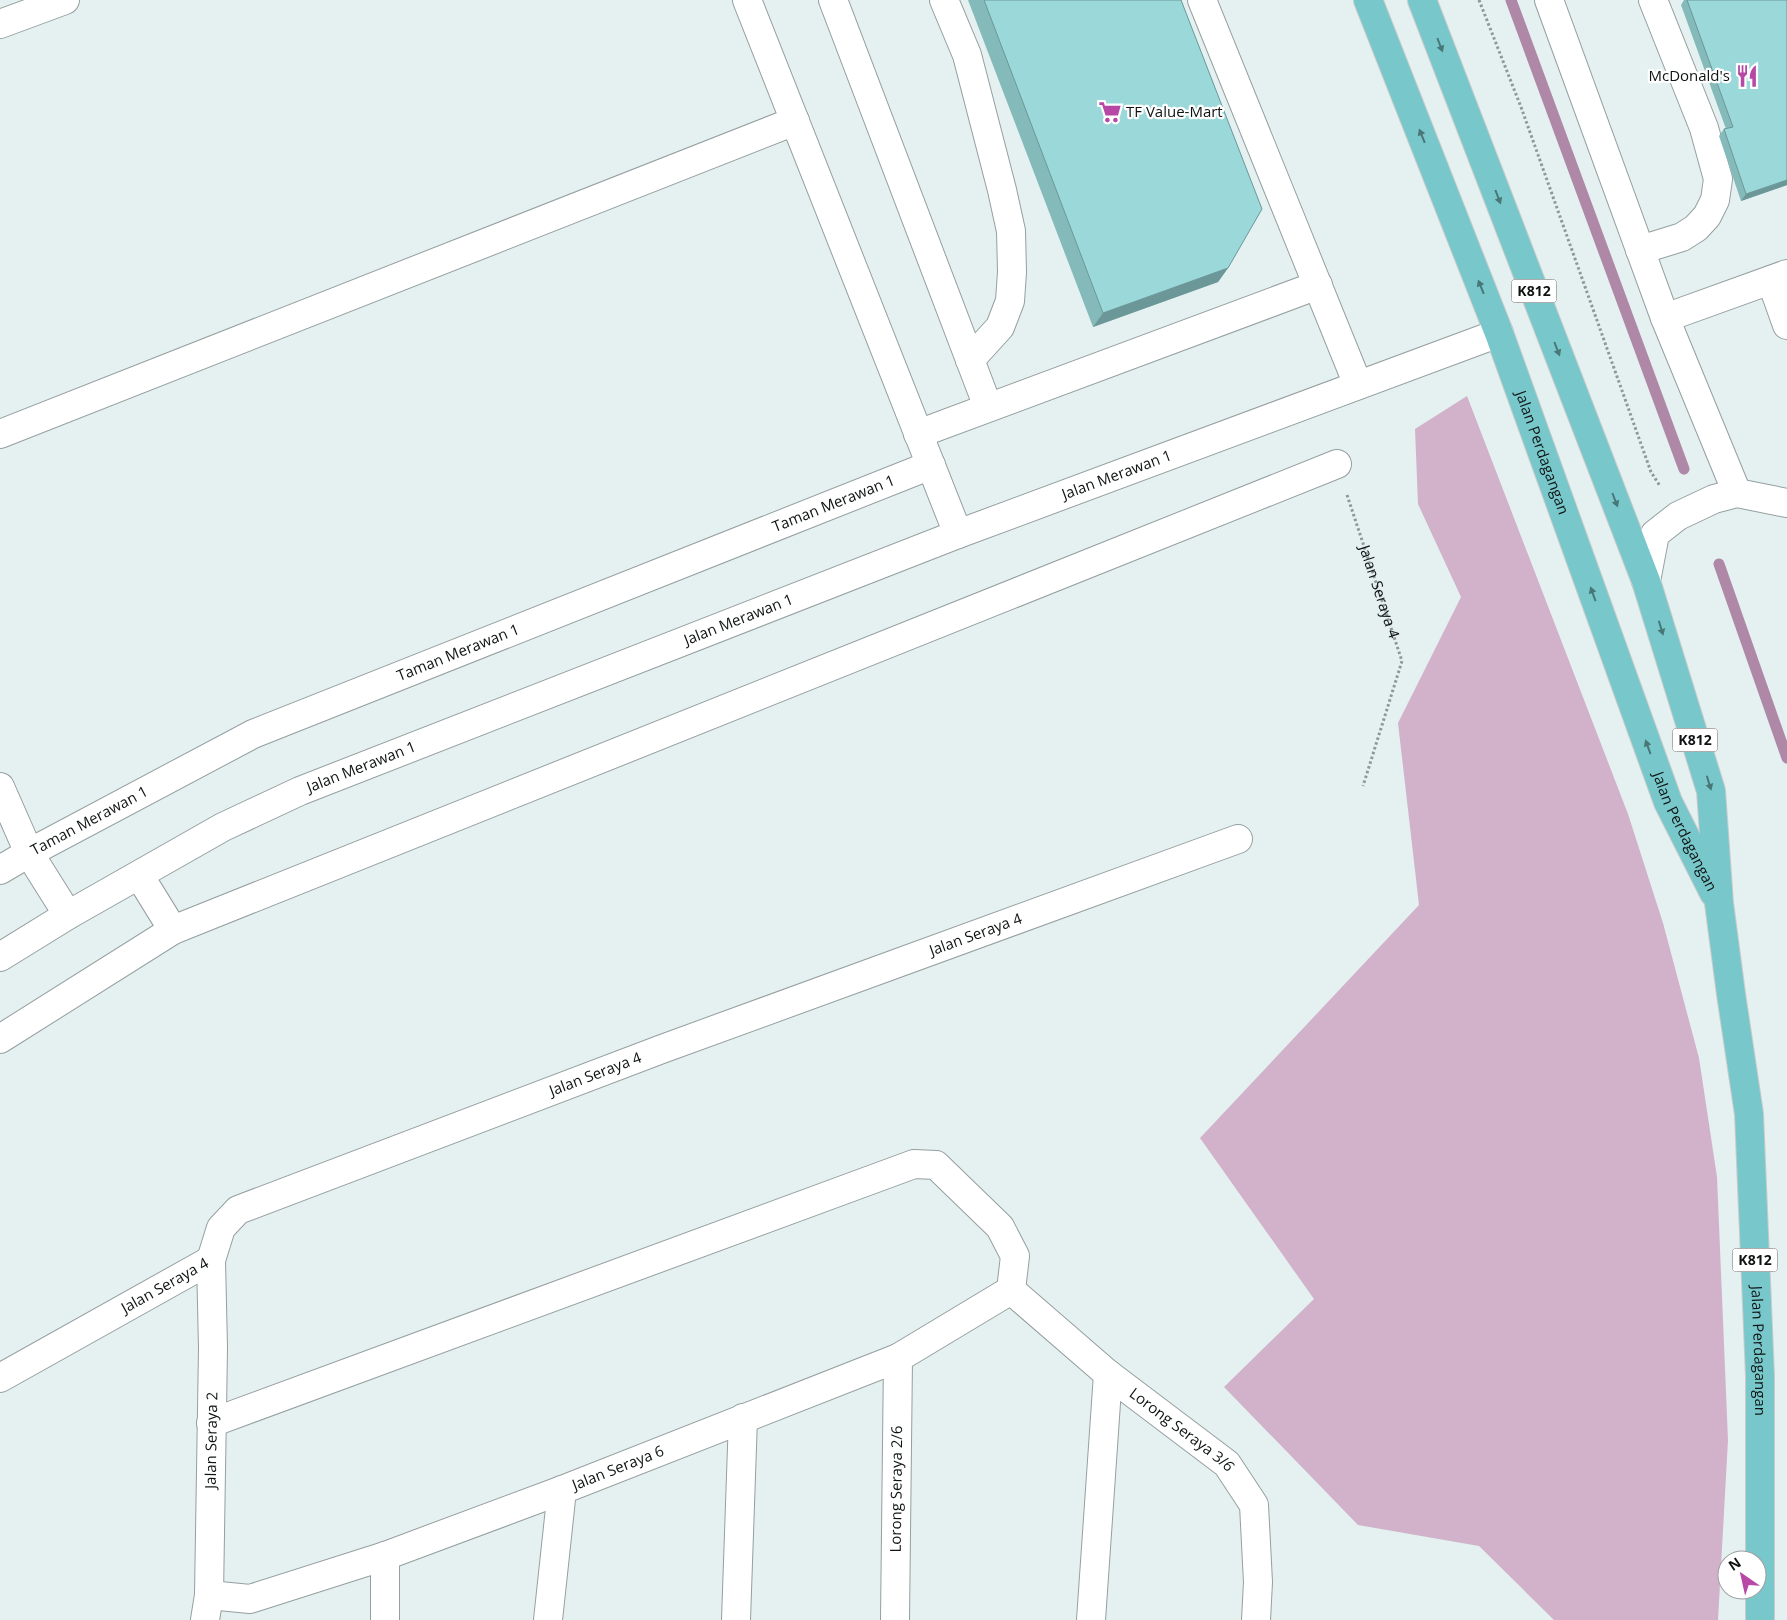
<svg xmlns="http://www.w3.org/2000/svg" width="1787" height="1620" viewBox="0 0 1787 1620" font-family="'Open Sans',sans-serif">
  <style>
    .green { fill: #d1b2ca }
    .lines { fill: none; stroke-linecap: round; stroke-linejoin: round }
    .stream { stroke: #ae88a6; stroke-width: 11 }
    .minor-casing { stroke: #959fa0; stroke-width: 30 }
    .major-casing { stroke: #cacbcb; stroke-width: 30 }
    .path { stroke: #8f9898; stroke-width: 3; stroke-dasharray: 2.5 2.5; stroke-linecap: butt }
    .minor { stroke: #fff; stroke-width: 28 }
    .major { stroke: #78c8cb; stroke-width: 28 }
    .wall { fill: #85babb }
    .shaded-wall { fill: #6c9798 }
    .building { fill: #9bd8d9; stroke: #6c9798 }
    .oneway { fill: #497778 }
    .labels { text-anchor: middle; stroke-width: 4.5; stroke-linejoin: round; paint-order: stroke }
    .shield { fill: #fff; stroke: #575a5a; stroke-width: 1 }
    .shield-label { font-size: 14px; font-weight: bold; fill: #0f1313 }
    .poi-label { font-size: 15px; fill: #0f1313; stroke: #fff; text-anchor: end }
    .street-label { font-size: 15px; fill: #0f1313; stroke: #fff }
  </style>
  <rect width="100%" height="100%" fill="#e5f0f0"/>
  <!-- green -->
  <path class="green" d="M1467,396l161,418 35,109 36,135 18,119 11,263 -10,180h-164l-75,-74 -121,-21 -134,-138 90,-88 -114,-161 219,-233 -21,-182 63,-126 -43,-93 -3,-75z"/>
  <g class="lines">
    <!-- stream -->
    <g class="stream">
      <path d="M1511,0l173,469"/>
      <path d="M1719,564l68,194"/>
    </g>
    <defs>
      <g id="minor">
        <path d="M747,0l211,534"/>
        <path d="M833,0l155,407"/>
        <path d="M944,0l23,55 35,135 9,41 1,41 -2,29 -10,26 -30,33"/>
        <path d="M1202,0l156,385"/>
        <path d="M1549,0l116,318 72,175"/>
        <path d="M0,24l65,-24"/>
        <path d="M1640,250l42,-13 14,-9 11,-12 8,-16 3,-21 -14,-51 -51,-128"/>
        <path d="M1771,280l16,45"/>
        <path d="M1665,318l122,-44"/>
        <path d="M0,434l795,-313"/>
        <path d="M918,434l400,-149"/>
        <path d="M1646,581l9,-47 23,-18 36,-17 23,-6 50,10"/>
        <path d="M0,787l29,66 39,62"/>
        <path id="s2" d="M0,870l29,-17 224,-119 678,-269"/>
        <path d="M139,875l34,55"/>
        <path id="s3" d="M0,957l68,-42 155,-88 77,-36 658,-257 541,-201"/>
        <path d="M0,1039l173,-109 1164,-466"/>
        <path id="s4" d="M1011,1290l97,84 119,90 27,41 4,77 -2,38"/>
        <path id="s5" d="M0,1378l211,-118"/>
        <path d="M211,1423l703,-259 22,1 64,62 15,29 -4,34"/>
        <path d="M385,1556v64"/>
        <path id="s6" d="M209,1595l41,4 135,-43 177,-66 336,-132 113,-68"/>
        <path id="s7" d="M205,1620l4,-25 4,-247 -2,-88 10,-32 17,-18 424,-161 576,-210"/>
        <path d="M548,1620l14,-130"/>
        <path d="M736,1620l7,-202"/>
        <path id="s8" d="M895,1620l3,-262"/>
        <path d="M1091,1620l17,-246"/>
      </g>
      <g id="major">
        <path id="s9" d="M1368,0l131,333 169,469 46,91"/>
        <path id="s10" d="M1422,0l224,581 65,210 8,112 12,91 18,120 11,262v244"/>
      </g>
    </defs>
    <!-- minor casing -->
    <use href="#minor" class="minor-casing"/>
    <!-- major casing -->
    <use href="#major" class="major-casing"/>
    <!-- path -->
    <g class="path">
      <path d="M1479,0l42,107 130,365 9,14"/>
      <path id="s1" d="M1347,495l55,166 -39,125"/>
    </g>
    <!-- minor -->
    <use href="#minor" class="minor"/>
    <!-- major -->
    <use href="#major" class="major"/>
  </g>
  <!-- wall -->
  <g class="wall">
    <path d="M968,0h213l47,268 -10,14 -125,45z"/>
    <path d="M1684,0h103v185l-46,16 -22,-65 5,-7h2l-45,-124z"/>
  </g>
  <!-- shaded-wall -->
  <g class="shaded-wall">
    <path d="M1787,180v5l-46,16 5,-7z"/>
    <path d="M1228,268l-10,14 -125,45 10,-14z"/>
  </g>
  <!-- building -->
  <g class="building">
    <path d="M984,0h197l81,209 -34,59 -125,45z"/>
    <path d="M1687,0h100v180l-41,14 -22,-65 9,-2z"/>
  </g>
  <!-- one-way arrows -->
  <defs><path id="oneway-solid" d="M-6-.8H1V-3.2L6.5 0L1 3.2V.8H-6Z" transform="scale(1.25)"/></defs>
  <g class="oneway">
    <use href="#oneway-solid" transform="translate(1440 45) rotate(69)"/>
    <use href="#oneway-solid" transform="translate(1422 136) rotate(-112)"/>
    <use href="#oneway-solid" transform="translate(1498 197) rotate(69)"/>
    <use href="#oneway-solid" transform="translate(1481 287) rotate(-112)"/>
    <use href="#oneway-solid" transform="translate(1557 349) rotate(69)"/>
    <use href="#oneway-solid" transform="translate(1615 500) rotate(69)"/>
    <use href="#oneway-solid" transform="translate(1593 594) rotate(-110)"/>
    <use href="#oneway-solid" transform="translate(1661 628) rotate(73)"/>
    <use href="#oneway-solid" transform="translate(1648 747) rotate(-110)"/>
    <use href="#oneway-solid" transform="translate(1709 783) rotate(73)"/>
  </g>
  <!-- icons -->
  <defs>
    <symbol id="restaurant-bare" viewBox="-9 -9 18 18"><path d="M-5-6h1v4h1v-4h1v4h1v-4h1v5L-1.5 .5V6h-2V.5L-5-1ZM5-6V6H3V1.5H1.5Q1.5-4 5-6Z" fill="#b748a5" stroke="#fff" stroke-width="2.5" paint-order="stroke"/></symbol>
    <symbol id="supermarket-bare" viewBox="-9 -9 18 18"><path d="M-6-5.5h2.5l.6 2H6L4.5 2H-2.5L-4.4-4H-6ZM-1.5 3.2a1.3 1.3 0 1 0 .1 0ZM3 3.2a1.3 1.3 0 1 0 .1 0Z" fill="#b748a5" stroke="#fff" stroke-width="2.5" paint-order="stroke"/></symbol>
  </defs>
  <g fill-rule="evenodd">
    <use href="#restaurant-bare" x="1731" y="60" width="32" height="32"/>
    <use href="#supermarket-bare" x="1094" y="96" width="32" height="32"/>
  </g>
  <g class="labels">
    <!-- shield labels -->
    <g class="shield">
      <rect x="1511.5" y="279.5" width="45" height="23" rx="4"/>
      <rect x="1672.5" y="728.5" width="45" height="23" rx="4"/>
      <rect x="1732.5" y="1248.5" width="45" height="23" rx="4"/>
    </g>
    <g class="shield-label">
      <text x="1534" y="296">K812</text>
      <text x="1695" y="745">K812</text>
      <text x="1755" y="1265">K812</text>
    </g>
    <!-- poi labels -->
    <g class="poi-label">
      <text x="1730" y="81">McDonald's</text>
      <text x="1126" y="117" text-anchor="start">TF Value-Mart</text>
    </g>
    <!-- street labels -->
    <g class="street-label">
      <text dy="5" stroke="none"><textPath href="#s9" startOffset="485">Jalan Perdagangan</textPath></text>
      <text dy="5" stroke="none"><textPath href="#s3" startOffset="1219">Jalan Merawan 1</textPath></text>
      <text dy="5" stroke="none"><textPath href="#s2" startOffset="912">Taman Merawan 1</textPath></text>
      <text dy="5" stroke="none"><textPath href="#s1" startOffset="102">Jalan Seraya 4</textPath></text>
      <text dy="5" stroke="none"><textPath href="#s3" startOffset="814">Jalan Merawan 1</textPath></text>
      <text dy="5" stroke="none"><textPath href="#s2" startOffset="508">Taman Merawan 1</textPath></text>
      <text dy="5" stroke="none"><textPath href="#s3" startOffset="409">Jalan Merawan 1</textPath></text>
      <text dy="5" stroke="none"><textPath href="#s2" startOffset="102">Taman Merawan 1</textPath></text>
      <text dy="5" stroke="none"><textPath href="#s9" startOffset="890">Jalan Perdagangan</textPath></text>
      <text dy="5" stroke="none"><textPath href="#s7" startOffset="1206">Jalan Seraya 4</textPath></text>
      <text dy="5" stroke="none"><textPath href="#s7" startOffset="801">Jalan Seraya 4</textPath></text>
      <text dy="5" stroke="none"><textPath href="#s5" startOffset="189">Jalan Seraya 4</textPath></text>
      <text dy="5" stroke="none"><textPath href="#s10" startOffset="1405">Jalan Perdagangan</textPath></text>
      <text dy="5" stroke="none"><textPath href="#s4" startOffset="221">Lorong Seraya 3/6</textPath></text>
      <text dy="5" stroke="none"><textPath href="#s7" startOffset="180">Jalan Seraya 2</textPath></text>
      <text dy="5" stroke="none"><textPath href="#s6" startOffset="432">Jalan Seraya 6</textPath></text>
      <text dy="5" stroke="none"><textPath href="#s8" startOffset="131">Lorong Seraya 2/6</textPath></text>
    </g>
  </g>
  <!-- north arrow -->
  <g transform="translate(1742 1575) rotate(326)"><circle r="24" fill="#ffffff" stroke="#9fa1a1"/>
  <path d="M0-4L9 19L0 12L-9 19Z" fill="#b748a5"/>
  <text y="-8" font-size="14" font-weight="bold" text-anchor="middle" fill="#0f1313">N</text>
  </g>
</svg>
